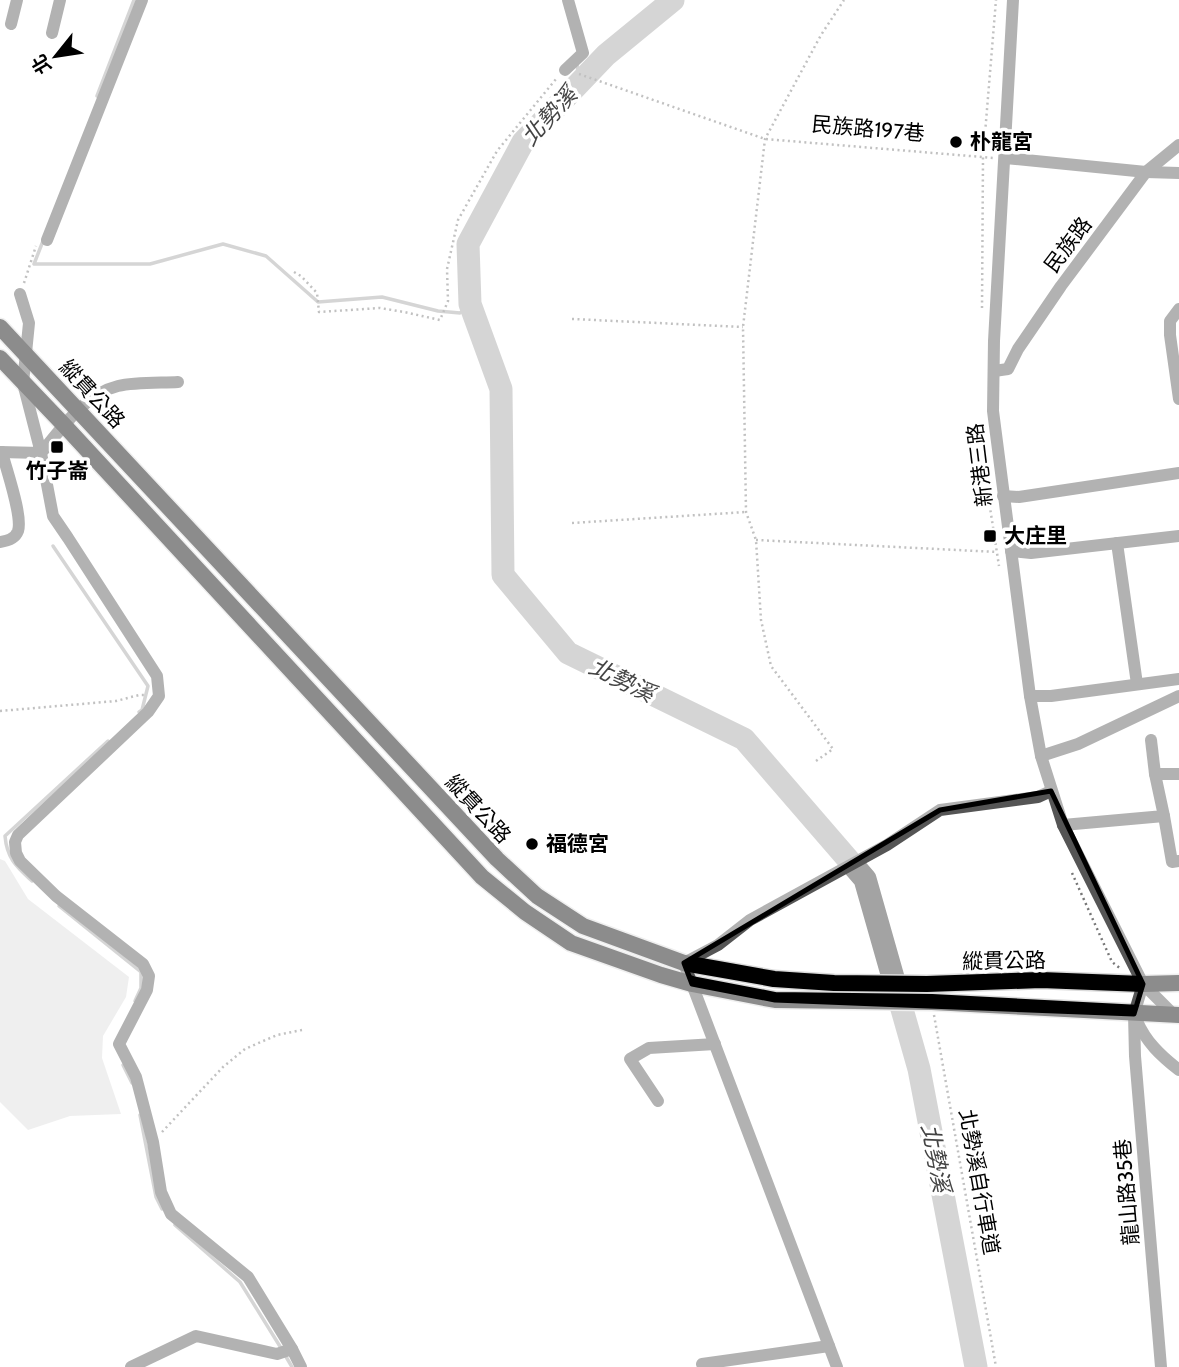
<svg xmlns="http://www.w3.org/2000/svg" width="1179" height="1367" viewBox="0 0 1179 1367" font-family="Cabin,'Noto Sans TC',sans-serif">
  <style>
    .green { fill: #dcdcdc }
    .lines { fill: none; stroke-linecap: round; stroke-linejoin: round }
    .stream { stroke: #a3a3a3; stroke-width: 3.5 }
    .river { stroke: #a3a3a3; stroke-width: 23 }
    .major-casing { stroke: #dbdbdb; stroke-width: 19 }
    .path { stroke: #777; stroke-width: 2.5; stroke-dasharray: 2 3.5; stroke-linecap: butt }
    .minor { stroke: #555; stroke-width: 12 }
    .major { stroke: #000; stroke-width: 16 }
    .marked { fill: none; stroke: #000; stroke-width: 5; stroke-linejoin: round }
    .poi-dot { fill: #000; stroke: #fff; stroke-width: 2.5 }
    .labels { text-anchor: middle; stroke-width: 7; stroke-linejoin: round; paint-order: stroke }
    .street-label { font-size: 21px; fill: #000; stroke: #fff }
    .poi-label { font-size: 21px; font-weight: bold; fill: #000; stroke: #fff; text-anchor: start }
    .water-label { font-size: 23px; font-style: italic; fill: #444; stroke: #fff }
  </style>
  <rect width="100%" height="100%" fill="#fff"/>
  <!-- green -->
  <path class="green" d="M0,859l5,2 23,38 101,78 -3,20 -23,39 -1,22 19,56 -51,2 -42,14 -28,-28z"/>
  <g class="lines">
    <!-- stream -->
    <g class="stream">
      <path d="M577,63l2,21"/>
      <path d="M97,96l37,-96"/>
      <path d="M43,241l-9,23h116l73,-20 43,12 52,46 64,-5 56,14 22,2 10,-9"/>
      <path d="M53,546l95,140 -6,24 -3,2"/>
      <path d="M32,881c-15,-14 -25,-22 -27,-45l103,-95"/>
      <path d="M59,906l82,66v16l-6,13"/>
      <path d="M123,1065l9,18"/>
      <path d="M140,1115l16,82 6,12"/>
      <path d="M175,1225l65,57 41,66"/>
      <path d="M285,1355l7,12"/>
    </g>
    <!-- river -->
    <path class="river" d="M673,0l-67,55 -83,87 -55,102 2,60 31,85 2,186 65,78 176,86 121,140 54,190 57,298"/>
    <defs>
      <g id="major">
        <path d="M0,327l497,532 40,37 46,30 101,37 90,16 60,4 93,1 114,-4 102,4 36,-1"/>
        <path d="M0,358l64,67 418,452 43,35 46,31 90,32 31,9 83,16 157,2 247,13"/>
      </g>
    </defs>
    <!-- major casing -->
    <use href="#major" class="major-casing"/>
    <!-- path -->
    <g class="path">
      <path d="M579,74l186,65 229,19"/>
      <path d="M294,272l7,4 16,17 2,19 61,-4 24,4 36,8 8,-19 -1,-32 11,-49 39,-69 59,-72"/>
      <path d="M24,283l12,-37"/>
      <path d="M982,308l1,-150 13,-158"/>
      <path d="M572,319l171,8"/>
      <path d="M987,472l2,29 10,65"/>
      <path d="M572,523l174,-11"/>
      <path d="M756,540l241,12"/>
      <path d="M0,711l116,-10 23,-6h7"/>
      <path d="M816,761l17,-12 -62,-83 -10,-46 -5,-80 -10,-28 -3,-185 22,-188 56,-104 23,-35"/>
      <path d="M1072,873l40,89 9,7"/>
      <path d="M934,1015l62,352"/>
      <path d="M162,1132l61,-65 22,-18 32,-14 25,-5"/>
    </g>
    <!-- minor -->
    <g class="minor">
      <path d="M1013,0l-19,341 -1,70 37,285 11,60 22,69 80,159 32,32"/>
      <path d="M11,24l6,-24"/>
      <path d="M52,33l8,-33"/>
      <path d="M565,70l18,-17 -15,-53"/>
      <path d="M1005,158l141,14 33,1"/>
      <path d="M47,240l95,-240"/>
      <path d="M1179,309l-9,12v14l9,64"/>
      <path d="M994,371l14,-2 10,-20 43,-63 85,-114 33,-27"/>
      <path d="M178,382c-17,1 -43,0 -60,4 -33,8 -56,42 -77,67l12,63 15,22 89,138 2,20 -11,16 -130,123 -3,7 1,11 4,8 36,35 87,68 6,12 -2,14 -28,54 17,33 17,65 8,50 10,22 77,63 44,72 9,18"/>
      <path d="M0,452l41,1 -18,-70 6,-60 -9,-29"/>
      <path d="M1003,496l16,1 160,-24"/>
      <path d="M0,542c8,-1 15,-3 18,-11 5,-15 -12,-62 -16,-79"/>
      <path d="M1117,543l20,141"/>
      <path d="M1011,551l20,2 148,-17"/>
      <path d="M1030,696h21l128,-17"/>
      <path d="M1151,740l4,34"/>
      <path d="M1041,756l37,-12 101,-48"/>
      <path d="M1164,816l8,46 7,-1"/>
      <path d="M1063,825l101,-9 -9,-42h24"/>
      <path d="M1143,984l-9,30 1,42 26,311"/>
      <path d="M1137,1021c9,21 24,35 42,49"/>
      <path d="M658,1101l-28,-42 19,-11 66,-4"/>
      <path d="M702,1364l127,-18"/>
      <path d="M131,1367l65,-31 81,18 15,-5"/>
      <path d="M837,1367l-153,-404 34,-18 32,-25 137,-75 53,-35 98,-13 13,-6"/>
    </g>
    <!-- major -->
    <use href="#major" class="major"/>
  </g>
  <!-- marked area -->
  <path d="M0 0H1179V1367H0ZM1051,791l92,193 -9,30 -359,-14 -83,-16 -8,-21 256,-153z" fill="#fff" fill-opacity=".55" fill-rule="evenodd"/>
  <path class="marked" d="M1051,791l92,193 -9,30 -359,-14 -83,-16 -8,-21 256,-153z"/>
  <!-- markers -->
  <g class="poi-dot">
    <circle cx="956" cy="142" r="7"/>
    <rect x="50" y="440" width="14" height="14" rx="3.5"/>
    <rect x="983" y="529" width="14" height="14" rx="3.5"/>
    <circle cx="532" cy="844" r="7"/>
  </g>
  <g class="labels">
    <!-- street labels -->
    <g class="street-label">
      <text transform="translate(868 129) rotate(5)" y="7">民族路197巷</text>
      <text transform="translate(1068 245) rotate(-53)" y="7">民族路</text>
      <text transform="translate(92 394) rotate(47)" y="7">縱貫公路</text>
      <text transform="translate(980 465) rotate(-97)" y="7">新港三路</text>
      <text transform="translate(478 809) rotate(47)" y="7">縱貫公路</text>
      <text transform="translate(1004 961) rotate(-1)" y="7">縱貫公路</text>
      <text transform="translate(979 1182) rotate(80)" y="7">北勢溪自行車道</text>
      <text transform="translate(1127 1192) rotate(-95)" y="7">龍山路35巷</text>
    </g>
    <!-- poi labels -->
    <g class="poi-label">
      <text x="970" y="149">朴龍宮</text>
      <text x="57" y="478" text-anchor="middle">竹子崙</text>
      <text x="1004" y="543">大庄里</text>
      <text x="546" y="851">福德宮</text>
    </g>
    <!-- water labels -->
    <g class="water-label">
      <text transform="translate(549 116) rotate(-48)" y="8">北勢溪</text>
      <text transform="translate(622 680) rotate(26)" y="8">北勢溪</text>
      <text transform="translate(936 1158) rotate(79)" y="8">北勢溪</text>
    </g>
  </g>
  <!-- north arrow -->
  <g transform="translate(56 56) rotate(240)" stroke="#ffffff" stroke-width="5" paint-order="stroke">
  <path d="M0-5L12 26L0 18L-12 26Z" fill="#000000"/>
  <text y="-10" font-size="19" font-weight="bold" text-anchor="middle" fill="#000000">北</text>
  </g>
</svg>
